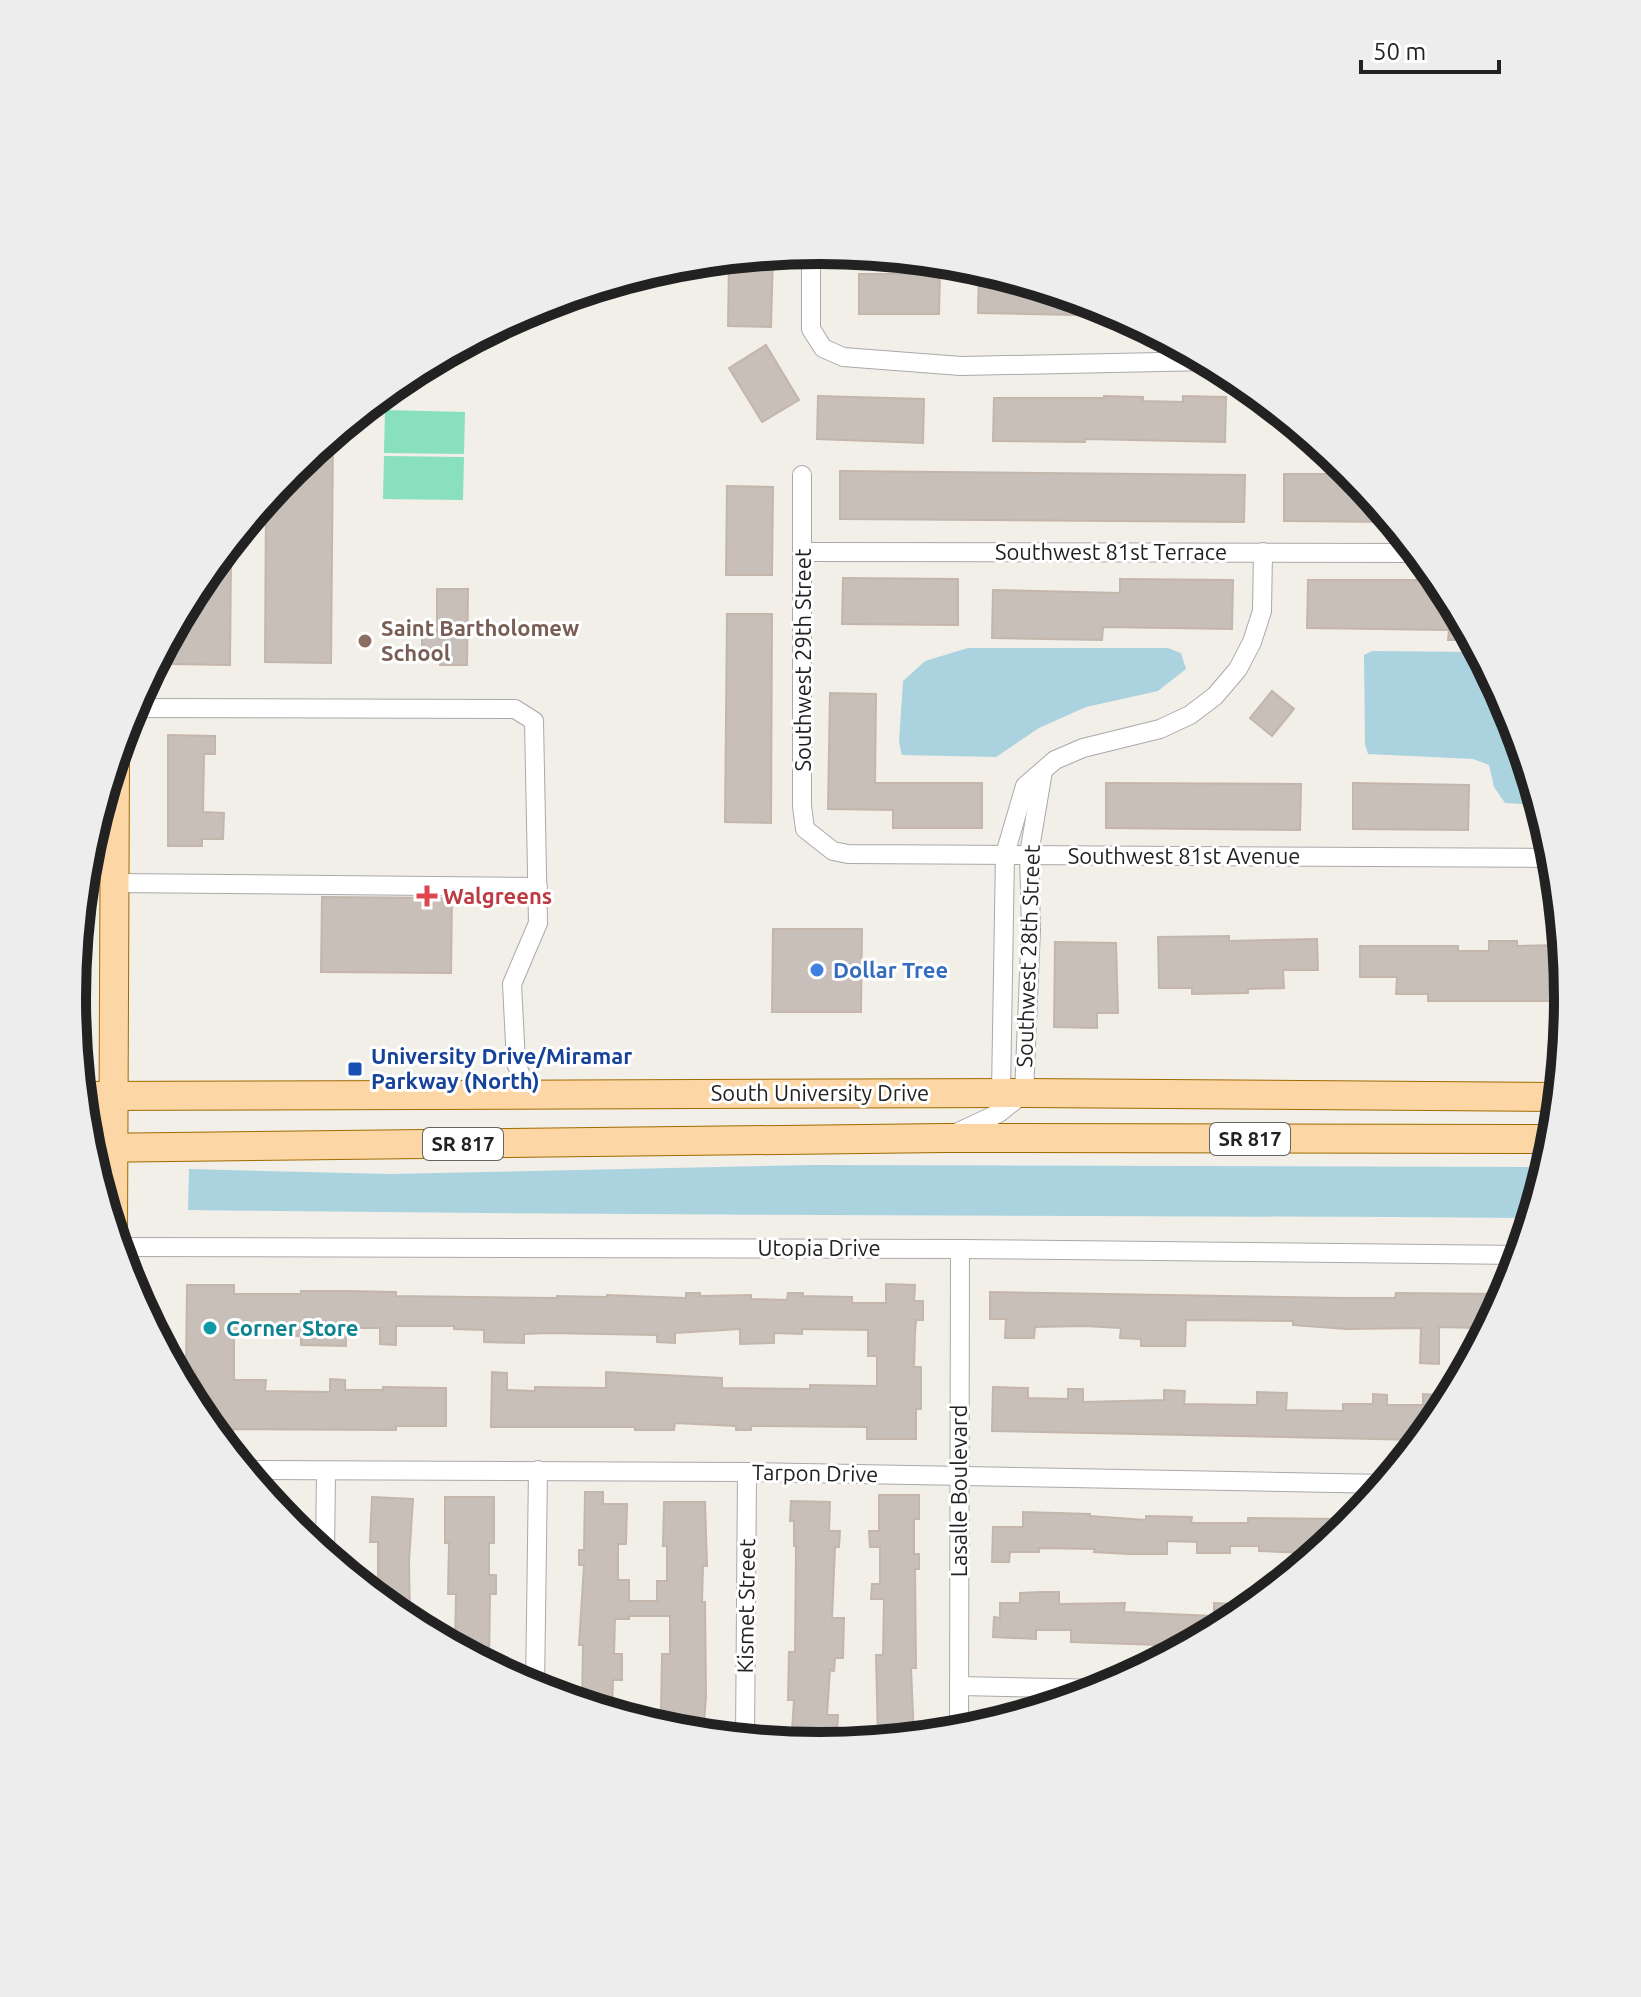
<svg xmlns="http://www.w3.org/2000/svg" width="1641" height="1997" viewBox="0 0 1641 1997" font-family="Ubuntu,sans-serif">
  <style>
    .pitch { fill: #88e0be }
    .water { fill: #aad3df }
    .building { fill: #c7bfb8; stroke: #c4b6ab; stroke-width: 2 }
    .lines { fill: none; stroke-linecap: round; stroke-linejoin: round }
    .street-casing { stroke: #a9a9a9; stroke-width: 20 }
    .primary-casing { stroke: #a06b00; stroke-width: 30 }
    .street { stroke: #fff; stroke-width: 18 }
    .primary { stroke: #fcd6a4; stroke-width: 28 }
    .education-dot { fill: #8d6e63; stroke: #fff; stroke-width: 3 }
    .health-dot { fill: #e0444e; stroke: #fff; stroke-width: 3 }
    .shop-dot { fill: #3f7fe0; stroke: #fff; stroke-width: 3 }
    .transit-dot { fill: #1a4fb4; stroke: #fff; stroke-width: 3 }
    .culture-dot { fill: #0f9aa8; stroke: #fff; stroke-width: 3 }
    .labels { text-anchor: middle; stroke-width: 6; stroke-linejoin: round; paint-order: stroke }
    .shield { fill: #fff; stroke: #646464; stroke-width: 2 }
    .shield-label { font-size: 20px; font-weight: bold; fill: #222 }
    .street-label { font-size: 22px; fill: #222; stroke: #fff }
    .education-label { font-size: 22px; font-weight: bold; fill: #785e54; stroke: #fff; text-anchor: start }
    .health-label { font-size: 22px; font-weight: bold; fill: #be3a42; stroke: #fff; text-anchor: start }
    .shop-label { font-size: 22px; font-weight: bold; fill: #366cbe; stroke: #fff; text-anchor: start }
    .transit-label { font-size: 22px; font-weight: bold; fill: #164399; stroke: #fff; text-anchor: start }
    .culture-label { font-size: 22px; font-weight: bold; fill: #0d838f; stroke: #fff; text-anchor: start }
    .rim { fill: none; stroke: #222; stroke-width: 10 }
  </style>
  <rect width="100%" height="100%" fill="#f2efe9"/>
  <!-- pitch -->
  <g class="pitch">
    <path d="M385,410l80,2 -1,42 -80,-1z"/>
    <path d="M384,456l80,1 -1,43 -80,-1z"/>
  </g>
  <!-- water -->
  <g class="water">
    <path d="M968,648h200l13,5 5,16 -28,22 -72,16 -47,21 -43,29 -94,-2 -3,-13 4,-61 22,-20z"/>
    <path d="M1372,651l108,1 32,60 28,93 -35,-2 -11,-16 -5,-22 -16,-6 -105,-5 -3,-10 -1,-89z"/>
    <path d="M814,1165l734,2 -16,51c-448,-3 -896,-2 -1344,-8l1,-41 200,5z"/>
  </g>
  <!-- building -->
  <g class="building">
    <path d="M773,255l-2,72 -43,-1 1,-67z"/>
    <path d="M979,273l18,1 110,33 14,9 -143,-3z"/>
    <path d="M859,274h81l-1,40h-80z"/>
    <path d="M766,345l33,55 -37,22 -33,-54z"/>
    <path d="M818,396l106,3 -1,44 -106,-4z"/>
    <path d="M1104,396l39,1v4l40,1v-6l43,1 -1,45 -140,-3v3l-92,-1 1,-43h110z"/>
    <path d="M333,435l-2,228 -66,-1 1,-162 26,-31z"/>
    <path d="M840,471l405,4 -1,47 -404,-3z"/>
    <path d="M1284,474h70l39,48 -109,-1z"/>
    <path d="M727,486l46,1 -1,88h-46z"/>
    <path d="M220,556h11l-1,109 -59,-1v-31l27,-51z"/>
    <path d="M843,578l115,1v46l-116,-1z"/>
    <path d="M1120,579l113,1 -1,49 -129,-2 -1,13 -110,-2 1,-48 127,3z"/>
    <path d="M1308,580h133l33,60h-26l1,-10 -142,-2z"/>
    <path d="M437,589h31l-1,76h-27v-12l-18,-1v-17h15z"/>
    <path d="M727,614h45l-1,209 -46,-1z"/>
    <path d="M1272,691l22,18 -22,27 -22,-18z"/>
    <path d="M830,693l46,1 -1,89h107v45h-89v-18l-65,-1z"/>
    <path d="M168,735l47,1v18h-11l-1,58 21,1 -1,26h-21v7h-34z"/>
    <path d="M1106,783l195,1 -1,46 -194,-2z"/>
    <path d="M1353,783l116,2 -1,45 -115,-1z"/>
    <path d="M322,897l130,1 -1,75 -130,-1z"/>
    <path d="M773,929h89l-1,83h-89z"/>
    <path d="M1229,936v5l88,-2 1,31h-35l1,18 -36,1v4l-56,1v-6h-33l-1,-51z"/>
    <path d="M1489,941h28v5l47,-1 5,56h-141v-7h-32l1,-17h-37v-31h98v5h31z"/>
    <path d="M1055,942l61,1 2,70h-21v15l-43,-1z"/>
    <path d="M886,1284l29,1 -1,16h9v19h-7l-1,13 -1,34h7v42h-5v30h-49v-12l-116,-1v4h-15v-4l-61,-3 -1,7h-39v-3h-144l1,-55 15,1v17l28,1v-4l71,1v-16l116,6v10l88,1v-4l67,1v-30h-9v-26l-66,-1v5l-28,-1v10l-34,1v-15l-65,4v10l-18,-1v-7l-109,-2 -24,1v9l-40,-1v-12l-30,-1v-3h-58v19l-16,-1v-16h-34v18l-45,-1v-9l-67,-1v45h32l-1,11 65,1v-13l15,1v10h38v-3l63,1v38h-50v4l-163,-1v7h-17l-20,-26v-39l-10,-1 1,-85h47v9h67v-3h45l50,1v4l161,2v-2l50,1v-2l79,3v-5h14v3l51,-1v4l36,1 1,-7h15v3l49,1v6h34z"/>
    <path d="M990,1292l355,6h50l1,-5 111,1 -33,62 1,-28 -36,-1v37l-19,-1 1,-35 -74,1 -54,-4v-4l-107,-1 -1,26h-44v-7l-21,-1 1,-10 -37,-2 -49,1 -1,11h-29l1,-19h-16z"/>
    <path d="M993,1387l35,1v10l40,1v-10h15v13l81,-2v-10l21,1 -1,13 73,1v-13l30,1 -1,17 57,1v-7h30v-10l14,1v10h36v-11l15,1v11h9l-25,34 -430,-9z"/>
    <path d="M585,1492h18v12h24l-1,40h-8v36h11v21h28v-20h10v-35h-4l1,-44h41l2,64h-4l-1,36h3l1,94 -2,28h-7v11l-33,-5v-16h-3l1,-60h8v-38h-41v3h-14l-1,35h8v26h-9l-1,34 -30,-9 1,-60h-4l5,-80h-5v-15h5z"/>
    <path d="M879,1495h40v24h-5v35h5v15h-4l1,99h-5l3,70 -36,3 -2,-86h7l1,-56h-13l1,-15h8v-37h-10l-1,-16h10z"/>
    <path d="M372,1497l41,2 -4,62 1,63 -32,-25v-57h-8z"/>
    <path d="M445,1497h49v46h-5v32h7v19h-6l-1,72 -34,-18 1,-54h-8l1,-51h-4z"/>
    <path d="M791,1501l39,1 -1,29h11l-1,16h-4l-3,71h12l-1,40h-8l-1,13 -4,-1 -3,45h11l-1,18 -45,-2 2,-31h-6l1,-48h6l1,-106h-2v-25h-4z"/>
    <path d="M1023,1512l67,2v2l56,4v-4l46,1 -1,6h57v-5l95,1v3h11l-48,42v-11l-47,-2v-5h-29v7h-33v-11l-30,-1v13h-39l-34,-2 1,-3 -56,-1v4h-29l-1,10h-17l1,-35h30z"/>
    <path d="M1042,1592h17v12l66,-1 -1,9 90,4v-13l19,1v13l7,1 -50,28 -119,-4v-12h-35v9l-43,-2 1,-20 6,1v-15h20v-10z"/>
  </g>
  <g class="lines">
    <defs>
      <g id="street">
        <path d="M811,251v78l12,19 20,9 118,9 248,-5"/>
        <path d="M1241,380l11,9"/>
        <path d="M802,475v331l3,23 28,22 15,3 707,4"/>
        <path d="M804,552l614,1"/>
        <path d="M131,708l384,1 19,12 4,202 -26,61 4,79 13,33"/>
        <path d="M114,883l424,4"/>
        <path d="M1001,1093l4,-239 20,-68 30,-26 28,-12 77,-19 30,-14 25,-19 23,-27 14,-27 10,-31 1,-59"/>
        <path d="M954,1134l45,-21 25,-20 7,-164 -2,-75 14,-83"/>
        <path d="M117,1247l843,2 561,6"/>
        <path d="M244,1470l503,2 639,12"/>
        <path d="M325,1555l1,-84"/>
        <path d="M959,1686l150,3"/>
        <path d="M535,1690l3,-220"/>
        <path d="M959,1733l1,-484"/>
        <path d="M745,1740l2,-268"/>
      </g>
      <g id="primary">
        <path d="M72,1003l1,-12"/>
        <path d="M82,1096l942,-3 535,4"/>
        <path d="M88,1148l857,-10 610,1"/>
        <path d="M113,1233l2,-475"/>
      </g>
    </defs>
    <!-- street casing -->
    <use href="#street" class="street-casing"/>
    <!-- primary casing -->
    <use href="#primary" class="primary-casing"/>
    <!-- street -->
    <use href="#street" class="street"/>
    <!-- primary -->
    <use href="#primary" class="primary"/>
  </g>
  <!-- markers -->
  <circle class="education-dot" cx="365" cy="641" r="8"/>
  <path class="health-dot" d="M423 884h8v8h8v8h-8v8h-8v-8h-8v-8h8z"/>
  <circle class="shop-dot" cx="817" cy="970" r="8"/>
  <rect class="transit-dot" x="347" y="1061" width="16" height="16" rx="4"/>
  <circle class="culture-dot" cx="210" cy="1328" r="8"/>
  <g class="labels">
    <!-- shield labels -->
    <g class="shield">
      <rect x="1210" y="1123" width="80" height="32" rx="6"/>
      <rect x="423" y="1128" width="80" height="32" rx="6"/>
    </g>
    <g class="shield-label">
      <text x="1250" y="1146">SR 817</text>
      <text x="463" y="1151">SR 817</text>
    </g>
    <!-- street labels -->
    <g class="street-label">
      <text x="1111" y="560">Southwest 81st Terrace</text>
      <text transform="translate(803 660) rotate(-90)" y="8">Southwest 29th Street</text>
      <text x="1184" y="864">Southwest 81st Avenue</text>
      <text transform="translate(1028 956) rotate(-88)" y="8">Southwest 28th Street</text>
      <text x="820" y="1101">South University Drive</text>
      <text x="819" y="1256">Utopia Drive</text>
      <text transform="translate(815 1473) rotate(1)" y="8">Tarpon Drive</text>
      <text transform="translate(959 1491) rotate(-90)" y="8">Lasalle Boulevard</text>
      <text transform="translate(746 1606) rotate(-89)" y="8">Kismet Street</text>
    </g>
    <!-- education labels -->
    <g class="education-label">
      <text x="381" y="636">Saint Bartholomew<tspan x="381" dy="25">School</tspan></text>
    </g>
    <!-- health labels -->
    <g class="health-label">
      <text x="443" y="904">Walgreens</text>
    </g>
    <!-- shop labels -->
    <g class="shop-label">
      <text x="833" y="978">Dollar Tree</text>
    </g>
    <!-- transit labels -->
    <g class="transit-label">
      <text x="371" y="1064">University Drive/Miramar<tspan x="371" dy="25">Parkway (North)</tspan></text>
    </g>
    <!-- culture labels -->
    <g class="culture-label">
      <text x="226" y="1336">Corner Store</text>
    </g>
  </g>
  <!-- crop -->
  <path d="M0 0H1641V1997H0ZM86 998a734 734 0 1 1 1468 0a734 734 0 1 1-1468 0Z" fill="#ededed" fill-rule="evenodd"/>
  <path class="rim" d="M86 998a734 734 0 1 1 1468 0a734 734 0 1 1-1468 0Z"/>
  <!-- scale -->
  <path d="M1361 60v12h138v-12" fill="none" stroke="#222222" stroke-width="4"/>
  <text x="1373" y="60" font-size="24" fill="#222222" stroke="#ffffff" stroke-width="6" paint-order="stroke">50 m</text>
</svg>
